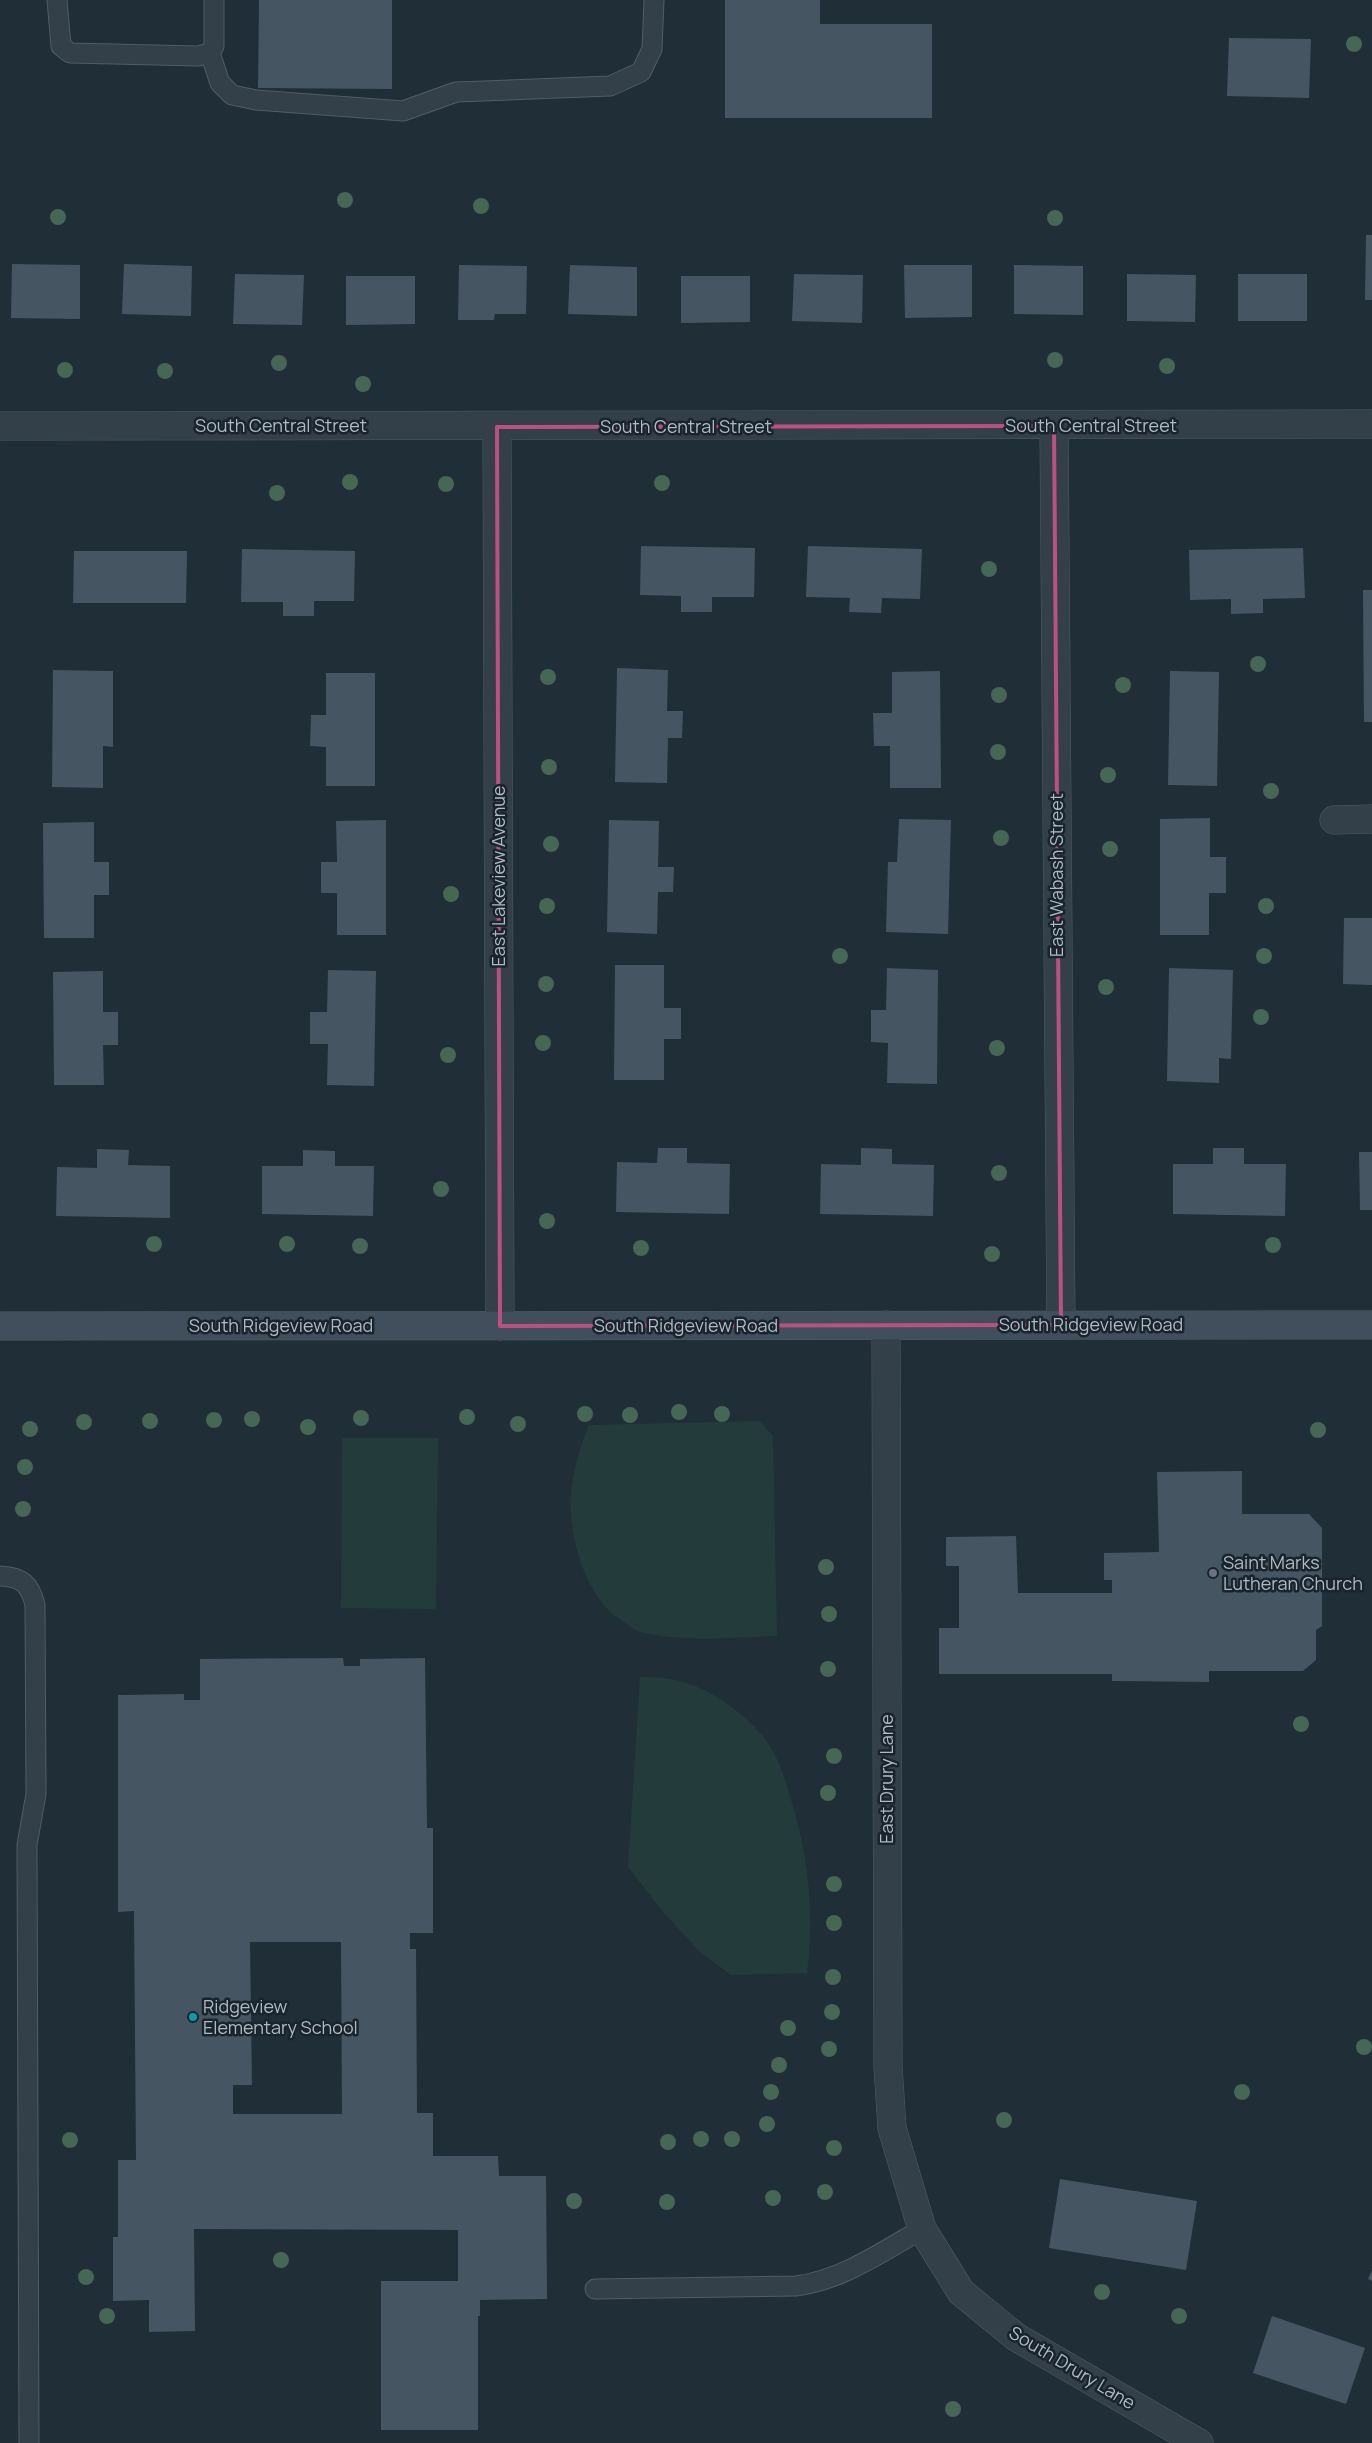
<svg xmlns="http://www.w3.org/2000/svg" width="1372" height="2443" viewBox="0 0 1372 2443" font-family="Manrope,sans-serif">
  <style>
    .green { fill: #233b3a }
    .building { fill: #455562; fill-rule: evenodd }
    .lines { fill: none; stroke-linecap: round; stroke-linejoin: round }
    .service-casing { stroke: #515d66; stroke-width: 21 }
    .minor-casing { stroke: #515d66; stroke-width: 29 }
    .secondary-casing { stroke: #515d66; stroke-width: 29 }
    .service { stroke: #333f49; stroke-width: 19 }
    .minor { stroke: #333f49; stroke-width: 28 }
    .secondary { stroke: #414f5c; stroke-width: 28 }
    .tree { fill: #456753 }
    .marked { fill: none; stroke: #bb5180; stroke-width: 4; stroke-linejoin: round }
    .worship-dot { fill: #6b7280; stroke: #19242d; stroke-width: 2 }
    .culture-dot { fill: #0f9aa8; stroke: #19242d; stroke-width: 2 }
    .labels { text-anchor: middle; stroke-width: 5; stroke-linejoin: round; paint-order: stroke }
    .street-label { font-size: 18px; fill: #adbac5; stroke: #19242d }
    .poi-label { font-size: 18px; fill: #adbac5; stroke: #19242d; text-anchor: start }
  </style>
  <rect width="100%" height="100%" fill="#202e38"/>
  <!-- green -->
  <g class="green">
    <path d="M760,1421l13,15 4,200c-44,1 -93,7 -136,-4 -8,-2 -16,-10 -23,-14 -34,-24 -51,-86 -47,-127 3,-23 9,-45 18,-66z"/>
    <path d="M342,1438h96l-2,171 -95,-1z"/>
    <path d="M640,1677c10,0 20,0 30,2 34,5 71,31 92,56 13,15 21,37 26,55 20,60 27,120 19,183l-76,2 -31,-23 -36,-39 -36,-46z"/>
  </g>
  <!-- building -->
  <g class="building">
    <path d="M259,0h133v89l-134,-1z"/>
    <path d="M725,0h95v24h112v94h-207z"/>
    <path d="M1229,38l82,1 -2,59 -82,-2z"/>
    <path d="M1366,235h6v65h-7z"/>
    <path d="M12,264l68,1v54l-69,-1z"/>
    <path d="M124,264l68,2 -1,50 -69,-2z"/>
    <path d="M459,265l68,1 -1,48h-31l-1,6h-36z"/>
    <path d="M570,265l67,2v49l-69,-2z"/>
    <path d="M904,265h68v52l-67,1z"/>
    <path d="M1014,265l69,1v49l-69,-1z"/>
    <path d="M235,274l69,1 -2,50 -69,-1z"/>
    <path d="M794,274l69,1 -1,48 -70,-2z"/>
    <path d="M1127,274l69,1 -1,47 -68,-1z"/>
    <rect x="1238" y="274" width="69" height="47"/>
    <path d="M346,276h69v48l-69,1z"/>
    <path d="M681,276h69v46l-69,1z"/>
    <path d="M641,546l114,2 -1,49h-42v15h-31v-16l-41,-1z"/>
    <path d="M808,546l114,3 -2,50 -38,-1 -1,15 -32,-1 1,-14 -44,-1z"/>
    <path d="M1303,548l2,50 -42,1v14l-32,1v-15l-41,1 -1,-50z"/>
    <path d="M242,549l113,2 -1,50h-40v15h-31v-14h-42z"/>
    <path d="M74,551h113l-1,52h-113z"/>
    <path d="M1363,590h9v132h-8z"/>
    <path d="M617,668l51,2 -1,41h16l-1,27h-14l-1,45 -52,-1z"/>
    <path d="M53,670l60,1v76l-10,-1v42l-51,-1z"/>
    <path d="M940,671l1,117h-51v-42h-16l-1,-33h19v-41z"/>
    <path d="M1170,671l49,1 -2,114 -49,-1z"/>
    <path d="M326,673h49v113h-49v-39l-16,-1 1,-31h15z"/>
    <path d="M1210,818v39h16v36h-17v42h-49v-116z"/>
    <path d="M899,819l52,1 -3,114 -62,-2 2,-70h9z"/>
    <path d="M386,820v115h-49v-42h-16v-31h16l-1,-41z"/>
    <path d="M609,820l50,1 -1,46h16l-1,25h-15l-1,42 -50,-2z"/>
    <path d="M94,822v40h15v33h-15v43h-50l-1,-115z"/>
    <path d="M1344,918h28v67l-29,-1z"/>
    <path d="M615,965h49v43h17v31h-17v41h-50z"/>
    <path d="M887,968l51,2 -1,114 -50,-1 1,-40 -17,-1v-32h15z"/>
    <path d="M1169,968l64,2 -2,89 -12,-1v25l-52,-2z"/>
    <path d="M328,970l48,1 -2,115 -47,-1 1,-41h-18v-32h17z"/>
    <path d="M103,971v41h15v33h-15l1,40h-50l-1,-113z"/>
    <path d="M658,1148h29v15l43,1 -1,50 -113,-2 1,-50 40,1z"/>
    <path d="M861,1148l31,1v15l42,1 -1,51 -113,-2 1,-50 40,1z"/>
    <path d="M1213,1148h31v16h42l-1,52 -112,-2v-50h40z"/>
    <path d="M97,1149l32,1 -1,15 42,1v52l-114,-2 1,-49 40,1z"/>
    <path d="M303,1150l32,1v15h39l-1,50 -111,-2v-48h41z"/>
    <path d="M1359,1152h13v58h-12z"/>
    <path d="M1242,1471v43h67l13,14v98l-6,4v30l-13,11h-94v11l-97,-1v-7h-173v-46h20v-62h-13v-29l70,-1 2,57h94v-13h-8v-27l55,-1 -2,-80z"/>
    <path d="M343,1658l1,8h16v-7l65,-1 2,170h6v105h-23v16h6l1,164h16v43h65l1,20h47l1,123 -67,1v16h-2v114h-97v-149h77v-51l-264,-1 1,102 -46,1v-32l-36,1v-64h5v-77h18l-2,-249 -16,1v-217l66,-1v6h16v-41zM250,1942h91l1,172h-109v-29h19z"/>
    <path d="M1060,2179l137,22 -11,69 -137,-22z"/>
    <path d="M1372,2270v11l-4,-2z"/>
    <path d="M1272,2316l93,32 -19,56 -93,-31z"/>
  </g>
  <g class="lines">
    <defs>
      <g id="service">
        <path d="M57,0l4,46 9,7 128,3 12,-3 4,-7v-46"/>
        <path d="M210,53l10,30 12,12 24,5 147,11 53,-19 154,-6 31,-14 11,-23 2,-49"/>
        <path d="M0,1576c22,1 30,8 35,29l1,189 -9,51 2,598"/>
        <path d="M595,2289l201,-3c46,-6 86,-34 126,-57"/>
      </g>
      <g id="minor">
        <path d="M0,426l1372,-2"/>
        <path d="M1054,426l7,899"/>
        <path d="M497,427l3,899"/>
        <path d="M1334,820l38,-1"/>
        <path d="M886,1325l2,741 4,62 30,101 39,63 55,45 183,106"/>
      </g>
      <path id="secondary" d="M0,1326l1372,-1"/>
    </defs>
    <!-- service casing -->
    <use href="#service" class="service-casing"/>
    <!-- minor casing -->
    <use href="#minor" class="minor-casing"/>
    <!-- secondary casing -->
    <use href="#secondary" class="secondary-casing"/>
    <!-- service -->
    <use href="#service" class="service"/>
    <!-- minor -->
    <use href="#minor" class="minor"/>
    <!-- secondary -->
    <use href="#secondary" class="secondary"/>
  </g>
  <!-- trees -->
  <g class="tree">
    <circle cx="1354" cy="44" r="8"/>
    <circle cx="345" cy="200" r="8"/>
    <circle cx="481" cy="206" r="8"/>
    <circle cx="58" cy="217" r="8"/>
    <circle cx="1055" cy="218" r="8"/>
    <circle cx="1055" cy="360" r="8"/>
    <circle cx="279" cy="363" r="8"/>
    <circle cx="1167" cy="366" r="8"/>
    <circle cx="65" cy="370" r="8"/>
    <circle cx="165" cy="371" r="8"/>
    <circle cx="363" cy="384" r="8"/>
    <circle cx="350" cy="482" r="8"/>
    <circle cx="662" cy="483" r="8"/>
    <circle cx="446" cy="484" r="8"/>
    <circle cx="277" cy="493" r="8"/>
    <circle cx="989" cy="569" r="8"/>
    <circle cx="1258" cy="664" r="8"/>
    <circle cx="548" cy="677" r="8"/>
    <circle cx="1123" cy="685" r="8"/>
    <circle cx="999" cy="695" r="8"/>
    <circle cx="998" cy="752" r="8"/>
    <circle cx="549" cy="767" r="8"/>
    <circle cx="1108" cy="775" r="8"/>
    <circle cx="1271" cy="791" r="8"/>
    <circle cx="1001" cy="838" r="8"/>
    <circle cx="551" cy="844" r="8"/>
    <circle cx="1110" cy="849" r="8"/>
    <circle cx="451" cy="894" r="8"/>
    <circle cx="547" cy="906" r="8"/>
    <circle cx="1266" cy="906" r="8"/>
    <circle cx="840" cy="956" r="8"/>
    <circle cx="1264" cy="956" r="8"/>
    <circle cx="546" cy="984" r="8"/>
    <circle cx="1106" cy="987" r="8"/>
    <circle cx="1261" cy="1017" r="8"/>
    <circle cx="543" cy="1043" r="8"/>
    <circle cx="997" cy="1048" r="8"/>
    <circle cx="448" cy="1055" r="8"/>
    <circle cx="999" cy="1173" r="8"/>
    <circle cx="441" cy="1189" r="8"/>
    <circle cx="547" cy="1221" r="8"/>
    <circle cx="154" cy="1244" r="8"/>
    <circle cx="287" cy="1244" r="8"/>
    <circle cx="1273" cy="1245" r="8"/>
    <circle cx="360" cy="1246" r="8"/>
    <circle cx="641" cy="1248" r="8"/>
    <circle cx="992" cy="1254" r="8"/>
    <circle cx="679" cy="1412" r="8"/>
    <circle cx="585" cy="1414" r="8"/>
    <circle cx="722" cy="1414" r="8"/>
    <circle cx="630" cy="1415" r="8"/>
    <circle cx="467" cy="1417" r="8"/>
    <circle cx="361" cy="1418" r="8"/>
    <circle cx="252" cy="1419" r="8"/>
    <circle cx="214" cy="1420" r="8"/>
    <circle cx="150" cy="1421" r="8"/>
    <circle cx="84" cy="1422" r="8"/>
    <circle cx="518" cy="1424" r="8"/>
    <circle cx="308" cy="1427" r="8"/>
    <circle cx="30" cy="1429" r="8"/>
    <circle cx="1318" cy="1430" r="8"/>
    <circle cx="25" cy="1467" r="8"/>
    <circle cx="23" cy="1509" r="8"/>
    <circle cx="826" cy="1567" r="8"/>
    <circle cx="829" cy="1614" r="8"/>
    <circle cx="828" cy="1669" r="8"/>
    <circle cx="1301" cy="1724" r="8"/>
    <circle cx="834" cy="1756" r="8"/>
    <circle cx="828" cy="1793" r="8"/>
    <circle cx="834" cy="1884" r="8"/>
    <circle cx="834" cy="1923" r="8"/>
    <circle cx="833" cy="1977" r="8"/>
    <circle cx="832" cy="2012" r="8"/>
    <circle cx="788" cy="2028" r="8"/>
    <circle cx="1364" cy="2047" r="8"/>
    <circle cx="829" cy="2049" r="8"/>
    <circle cx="779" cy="2065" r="8"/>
    <circle cx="771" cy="2092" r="8"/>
    <circle cx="1242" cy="2092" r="8"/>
    <circle cx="1004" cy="2120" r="8"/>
    <circle cx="767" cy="2124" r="8"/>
    <circle cx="701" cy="2139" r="8"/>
    <circle cx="732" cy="2139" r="8"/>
    <circle cx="70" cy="2140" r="8"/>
    <circle cx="668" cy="2142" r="8"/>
    <circle cx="834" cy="2148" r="8"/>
    <circle cx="825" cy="2192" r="8"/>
    <circle cx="773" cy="2198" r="8"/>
    <circle cx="574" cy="2201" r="8"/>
    <circle cx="667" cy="2202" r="8"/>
    <circle cx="281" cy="2260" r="8"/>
    <circle cx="86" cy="2277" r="8"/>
    <circle cx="1102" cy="2292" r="8"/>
    <circle cx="107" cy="2316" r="8"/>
    <circle cx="1179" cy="2316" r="8"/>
    <circle cx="953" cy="2409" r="8"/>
  </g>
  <!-- marked area -->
  <path class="marked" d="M1054,426l7,899 -561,1 -3,-899z"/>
  <!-- markers -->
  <circle class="worship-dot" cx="1213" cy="1573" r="5"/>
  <circle class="culture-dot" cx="193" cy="2017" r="5"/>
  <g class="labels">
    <!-- street labels -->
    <g class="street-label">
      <text x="281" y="432">South Central Street</text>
      <text x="1091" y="432">South Central Street</text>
      <text x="686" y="433">South Central Street</text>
      <text transform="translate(1057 875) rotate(-90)" y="6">East Wabash Street</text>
      <text transform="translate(499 876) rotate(-90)" y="6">East Lakeview Avenue</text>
      <text x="1091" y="1331">South Ridgeview Road</text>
      <text x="281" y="1332">South Ridgeview Road</text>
      <text x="686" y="1332">South Ridgeview Road</text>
      <text transform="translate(887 1779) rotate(-90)" y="6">East Drury Lane</text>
      <text transform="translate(1072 2368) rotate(31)" y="6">South Drury Lane</text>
    </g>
    <!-- poi labels -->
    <g class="poi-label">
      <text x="1223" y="1569">Saint Marks<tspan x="1223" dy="21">Lutheran Church</tspan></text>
      <text x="203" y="2013">Ridgeview<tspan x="203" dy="21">Elementary School</tspan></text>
    </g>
  </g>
</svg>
